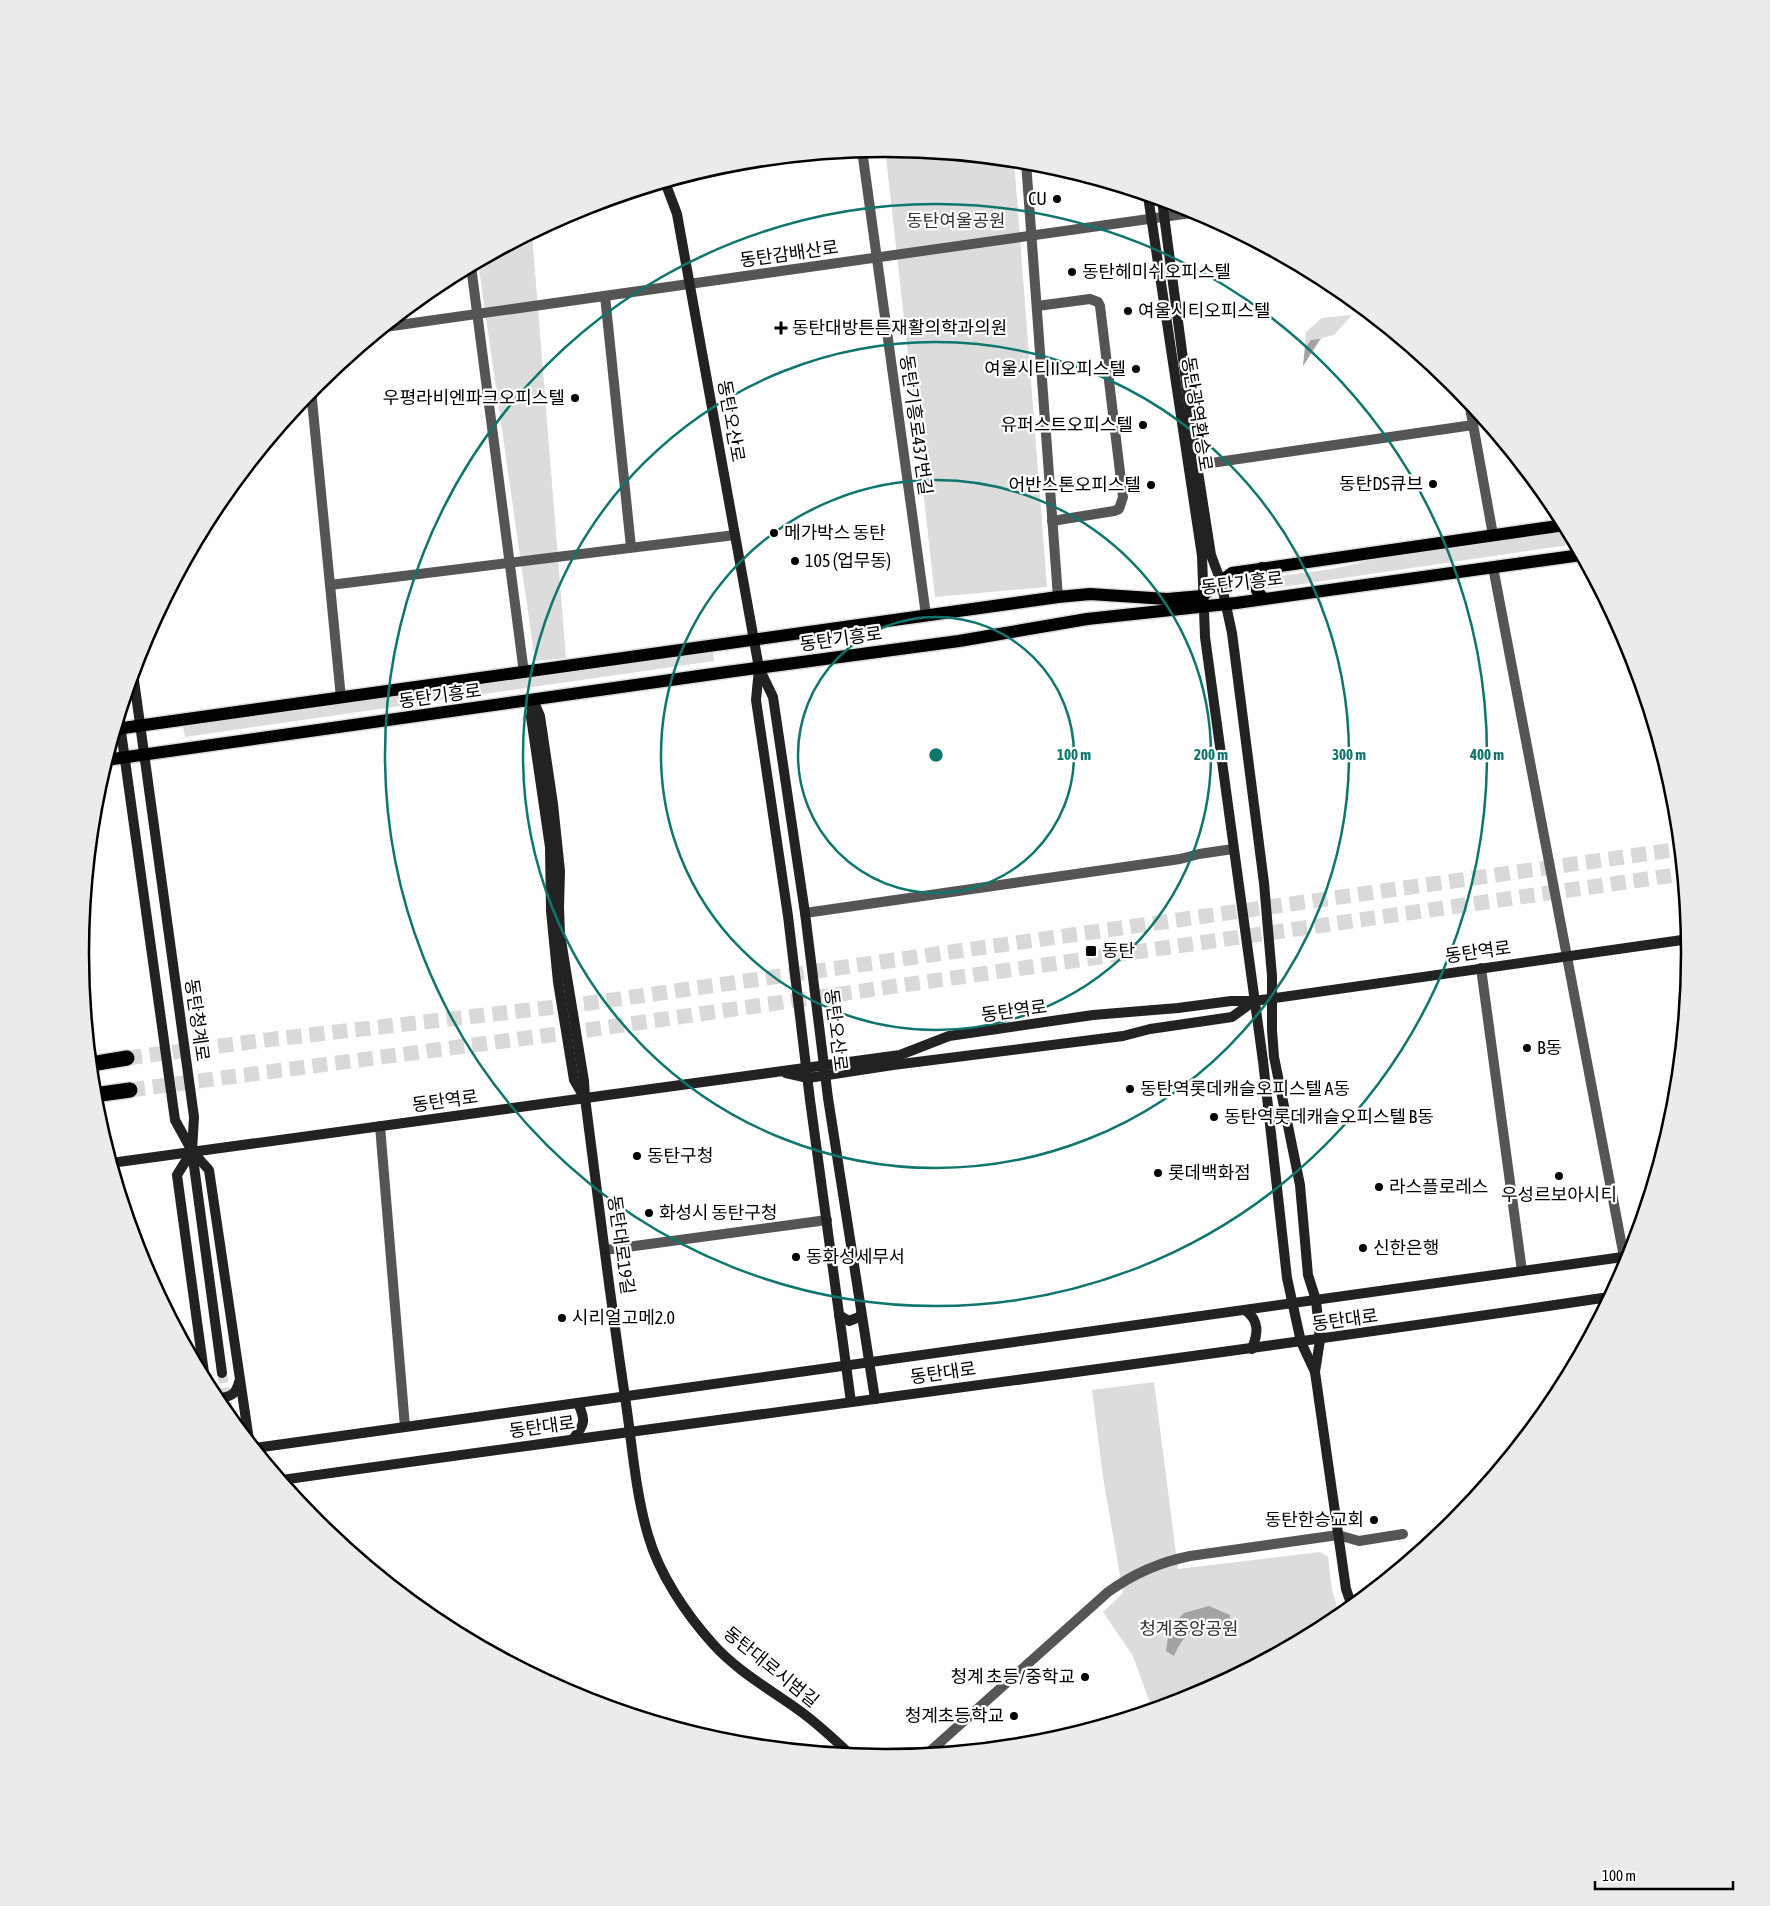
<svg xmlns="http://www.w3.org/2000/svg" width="1770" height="1906" viewBox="0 0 1770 1906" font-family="'Asap Condensed','Noto Sans KR',sans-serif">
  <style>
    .green { fill: #dcdcdc }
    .water { fill: #a3a3a3 }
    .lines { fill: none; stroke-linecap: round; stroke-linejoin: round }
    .secondary-tunnel { stroke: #d9d9d9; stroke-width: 10; stroke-dasharray: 10 5; stroke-linecap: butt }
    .highway-tunnel { stroke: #d9d9d9; stroke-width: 15; stroke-dasharray: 15 8; stroke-linecap: butt }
    .primary-casing { stroke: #dbdbdb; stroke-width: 15 }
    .highway-casing { stroke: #dbdbdb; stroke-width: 18 }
    .street { stroke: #555; stroke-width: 10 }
    .secondary { stroke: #222; stroke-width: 10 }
    .primary { stroke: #000; stroke-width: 12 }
    .highway { stroke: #000; stroke-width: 15 }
    .ring { fill: none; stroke: #0f766e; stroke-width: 2.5 }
    .poi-dot { fill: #000; stroke: #fff; stroke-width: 2 }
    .labels { text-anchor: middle; stroke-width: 4.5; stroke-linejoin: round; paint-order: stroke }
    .poi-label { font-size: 18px; fill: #000; stroke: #fff; text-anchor: start }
    .park-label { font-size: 18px; fill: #333; stroke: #fff }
    .street-label { font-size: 18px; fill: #000; stroke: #fff }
    .rim { fill: none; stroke: #000; stroke-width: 2.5 }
    .centre { fill: #0f766e; stroke: #fff; stroke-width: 2.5 }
    .ring-label { font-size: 15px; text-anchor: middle; font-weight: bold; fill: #0f766e; stroke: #fff; stroke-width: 4.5; stroke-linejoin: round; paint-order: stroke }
  </style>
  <rect width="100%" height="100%" fill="#fff"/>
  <!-- green -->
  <g class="green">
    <path d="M885,148l129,13 33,426 -112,10z"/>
    <path d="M532,234l34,424 -31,3 -57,-399z"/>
    <path d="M1352,315l-18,20 -12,3 -19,28 3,-34 16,-14z"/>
    <path d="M1567,529l8,15 -314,46 -1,-11 72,-10 72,-16z"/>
    <path d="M713,650l1,11 -529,76 -2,-11z"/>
    <path d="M1154,1382l24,187 142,-17 8,5 4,33 8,26 -8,6 -139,75 -41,12 -19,-53 -30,-44 20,-19 -20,-116 -11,-87z"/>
  </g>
  <!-- water -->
  <g class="water">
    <path d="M1320,339l-17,27 2,-18 6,-8z"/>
    <path d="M1209,1606l21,9v13c-31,-7 -43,0 -56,28l-8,-5 3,-22 15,-16z"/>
  </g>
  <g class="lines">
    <!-- secondary-tunnel -->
    <path class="secondary-tunnel" d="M222,1373l7,43"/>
    <!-- highway-tunnel -->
    <g class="highway-tunnel">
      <path d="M127,1058l139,-18 324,-37 1090,-154"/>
      <path d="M130,1090l458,-60 1094,-156"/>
    </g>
    <defs>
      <g id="primary">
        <path d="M1262,568c-8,12 -10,19 1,30"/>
        <path d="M116,729l942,-132 32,-3 77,5 35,-3 30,-23 333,-48"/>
        <path d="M106,760l621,-88 232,-31 128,-22 149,-16 345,-48"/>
      </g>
      <g id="highway">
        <path d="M91,1064l36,-6"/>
        <path d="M94,1095l36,-5"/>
      </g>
    </defs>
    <!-- primary casing -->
    <use href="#primary" class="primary-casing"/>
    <!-- highway casing -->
    <use href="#highway" class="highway-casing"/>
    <!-- street -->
    <g class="street">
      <path d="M862,150l64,465"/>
      <path d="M1026,162l32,435"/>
      <path d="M471,266l53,407"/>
      <path d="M605,296l26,251"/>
      <path d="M1037,306l53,-7 8,3 2,4 23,191 -4,12 -5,2 -62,10"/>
      <path d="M385,327l813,-115"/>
      <path d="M311,390l30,308"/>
      <path d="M1469,402l24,133"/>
      <path d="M1197,465l276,-40"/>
      <path d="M1493,567l131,690"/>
      <path d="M330,585l405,-50"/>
      <path d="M805,913l375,-54 19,-5 34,-5"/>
      <path d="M1481,968l41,303"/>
      <path d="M380,1126l25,301"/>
      <path d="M605,1250l222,-30"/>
      <path d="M927,1754l181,-162c25,-18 52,-30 82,-36l148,-21 21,6 44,-7"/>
    </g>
    <!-- secondary -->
    <g class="secondary">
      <path d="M665,182l12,32 82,454 14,29 32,216 23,185 47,301"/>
      <path d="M1148,196l54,360 3,81 58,424 24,217 14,64 14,30 31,217 6,17"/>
      <path d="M1162,200l35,265 14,90 10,27 11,51 32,250 8,93v54l2,27 26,128 8,90 8,25 4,40 -5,32"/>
      <path d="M759,669l-3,31 32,216 22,184 41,302"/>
      <path d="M133,673l61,444 -2,34 30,222"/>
      <path d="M533,700l7,16 13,88 7,67 -1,36 1,27 24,147 1,17c13,100 25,200 40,299 7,45 10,94 23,138 11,39 38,79 65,109 24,27 58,46 87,67 18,13 35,29 51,44"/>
      <path d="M533,700l-2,17 19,130 1,64 7,71 16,98 10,17"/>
      <path d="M119,717l56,403 17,31 17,19 40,270"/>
      <path d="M786,1073l22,5 85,-13 230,-29 27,-7 82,-12 22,-16"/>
      <path d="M192,1151l-15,24 28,205"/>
      <path d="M111,1163l789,-108 49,-19 144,-21 85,-7 53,-7h23l435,-62"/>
      <path d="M1245,1310c15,11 13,23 7,39"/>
      <path d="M839,1315l10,6 10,-4 2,-3"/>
      <path d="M211,1392l8,6c12,-1 17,-4 20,-16"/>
      <path d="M573,1439c12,-15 13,-18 5,-36"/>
      <path d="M255,1448l1375,-192"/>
      <path d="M282,1480c442,-63 885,-117 1327,-183"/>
    </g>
    <!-- primary -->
    <use href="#primary" class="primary"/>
    <!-- highway -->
    <use href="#highway" class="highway"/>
  </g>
  <!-- distance rings -->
  <g class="ring">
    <circle cx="936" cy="755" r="138"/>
    <circle cx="936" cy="755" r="275"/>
    <circle cx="936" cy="755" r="413"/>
    <circle cx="936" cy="755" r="551"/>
  </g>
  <!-- markers -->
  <g class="poi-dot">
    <circle cx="1057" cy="199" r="5"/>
    <circle cx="1072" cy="272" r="5"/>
    <circle cx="1128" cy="311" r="5"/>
    <path d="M778.5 320.5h5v5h5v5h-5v5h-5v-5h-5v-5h5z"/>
    <circle cx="1136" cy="369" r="5"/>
    <circle cx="575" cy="398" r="5"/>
    <circle cx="1143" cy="425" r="5"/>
    <circle cx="1433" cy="484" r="5"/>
    <circle cx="1151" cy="485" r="5"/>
    <circle cx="774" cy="533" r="5"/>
    <circle cx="795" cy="561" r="5"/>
    <rect x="1085" y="945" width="12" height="12" rx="2.5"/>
    <circle cx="1527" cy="1048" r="5"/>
    <circle cx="1130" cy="1089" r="5"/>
    <circle cx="1214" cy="1117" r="5"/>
    <circle cx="637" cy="1156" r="5"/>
    <circle cx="1158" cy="1173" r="5"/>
    <circle cx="1559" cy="1176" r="5"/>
    <circle cx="1379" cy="1187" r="5"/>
    <circle cx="649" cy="1213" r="5"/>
    <circle cx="1363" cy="1248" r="5"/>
    <circle cx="796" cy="1257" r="5"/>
    <circle cx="562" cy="1318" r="5"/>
    <circle cx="1374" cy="1520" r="5"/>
    <circle cx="1085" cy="1677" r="5"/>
    <circle cx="1014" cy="1716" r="5"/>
  </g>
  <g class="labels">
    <!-- poi labels -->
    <g class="poi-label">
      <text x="1047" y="205" text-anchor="end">CU</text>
      <text x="1082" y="278">동탄헤미쉬오피스텔</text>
      <text x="1138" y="317">여울시티오피스텔</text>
      <text x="792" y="334">동탄대방튼튼재활의학과의원</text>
      <text x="1126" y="375" text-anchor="end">여울시티II오피스텔</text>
      <text x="565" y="404" text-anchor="end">우평라비엔파크오피스텔</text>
      <text x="1133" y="431" text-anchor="end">유퍼스트오피스텔</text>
      <text x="1423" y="490" text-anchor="end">동탄DS큐브</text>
      <text x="1141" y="491" text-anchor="end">어반스톤오피스텔</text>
      <text x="784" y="539">메가박스 동탄</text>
      <text x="805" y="567">105 (업무동)</text>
      <text x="1102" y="957">동탄</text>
      <text x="1537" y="1054">B동</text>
      <text x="1140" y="1095">동탄역롯데캐슬오피스텔 A동</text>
      <text x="1224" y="1123">동탄역롯데캐슬오피스텔 B동</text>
      <text x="647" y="1162">동탄구청</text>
      <text x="1168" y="1179">롯데백화점</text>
      <text x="1389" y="1193">라스플로레스</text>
      <text x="1559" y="1201" text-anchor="middle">우성르보아시티</text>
      <text x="659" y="1219">화성시 동탄구청</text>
      <text x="1373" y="1254">신한은행</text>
      <text x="806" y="1263">동화성세무서</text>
      <text x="572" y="1324">시리얼고메2.0</text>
      <text x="1364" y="1526" text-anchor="end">동탄한승교회</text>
      <text x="1075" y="1683" text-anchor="end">청계 초등/중학교</text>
      <text x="1004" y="1722" text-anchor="end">청계초등학교</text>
    </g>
    <!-- park labels -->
    <g class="park-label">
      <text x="956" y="227">동탄여울공원</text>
      <text x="1189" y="1635">청계중앙공원</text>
    </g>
    <!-- street labels -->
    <g class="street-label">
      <text transform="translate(789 254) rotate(-8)" y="6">동탄감배산로</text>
      <text transform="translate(1197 414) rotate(81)" y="6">동탄광역환승로</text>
      <text transform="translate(731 421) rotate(80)" y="6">동탄오산로</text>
      <text transform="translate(916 425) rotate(82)" y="6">동탄기흥로437번길</text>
      <text transform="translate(1242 583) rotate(-7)" y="6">동탄기흥로</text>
      <text transform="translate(841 639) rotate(-8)" y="6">동탄기흥로</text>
      <text transform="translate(440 696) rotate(-8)" y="6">동탄기흥로</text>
      <text transform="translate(1478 952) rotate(-8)" y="6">동탄역로</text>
      <text transform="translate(1014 1011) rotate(-8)" y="6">동탄역로</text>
      <text transform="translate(197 1020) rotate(82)" y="6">동탄청계로</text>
      <text transform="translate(836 1030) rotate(83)" y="6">동탄오산로</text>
      <text transform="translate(445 1101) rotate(-8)" y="6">동탄역로</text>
      <text transform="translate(621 1245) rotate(82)" y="6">동탄대로19길</text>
      <text transform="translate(1345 1320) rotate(-8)" y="6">동탄대로</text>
      <text transform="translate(943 1373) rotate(-8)" y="6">동탄대로</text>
      <text transform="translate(542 1427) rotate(-8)" y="6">동탄대로</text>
      <text transform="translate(771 1667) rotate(39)" y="6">동탄대로시범길</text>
    </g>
  </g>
  <!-- crop -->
  <path d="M0 0H1770V1906H0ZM89 953a796 796 0 1 1 1592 0a796 796 0 1 1-1592 0Z" fill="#ebebeb" fill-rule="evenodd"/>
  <path class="rim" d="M89 953a796 796 0 1 1 1592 0a796 796 0 1 1-1592 0Z"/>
  <circle cx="936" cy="755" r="8" class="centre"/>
  <g class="ring-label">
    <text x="1074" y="760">100 m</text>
    <text x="1211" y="760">200 m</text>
    <text x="1349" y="760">300 m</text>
    <text x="1487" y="760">400 m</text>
  </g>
  <!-- scale -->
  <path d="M1595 1881v8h138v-8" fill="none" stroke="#000000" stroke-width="2.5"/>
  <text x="1602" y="1881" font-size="15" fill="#000000" stroke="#ffffff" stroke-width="4" paint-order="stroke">100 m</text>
</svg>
